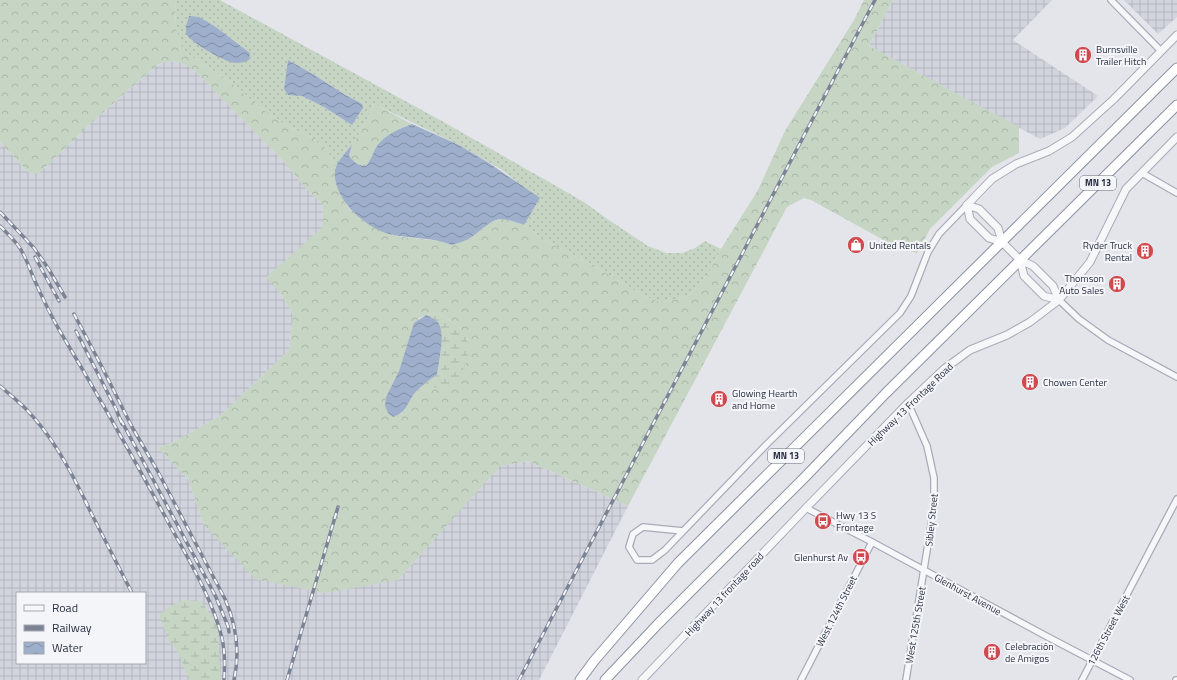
<svg xmlns="http://www.w3.org/2000/svg" width="1177" height="680" viewBox="0 0 1177 680" font-family="'Titillium Web',sans-serif">
  <style>
    .industrial { fill: url(#industrial-grid); fill-rule: evenodd }
    .grass { fill: url(#grass-dots); fill-rule: evenodd }
    .forest { fill: url(#forest-crowns); fill-rule: evenodd }
    .wetland { fill: url(#wetland-marsh) }
    .water { fill: url(#water-waves) }
    .lines { fill: none; stroke-linecap: round; stroke-linejoin: round }
    .minor-casing { stroke: #a8abb6; stroke-width: 8 }
    .tertiary-casing { stroke: #a8abb6; stroke-width: 9 }
    .trunk-casing { stroke: #8a91a2; stroke-width: 11 }
    .minor { stroke: #f6f7f9; stroke-width: 5.5 }
    .tertiary { stroke: #f6f7f9; stroke-width: 7 }
    .trunk { stroke: #fff; stroke-width: 9 }
    .rail-casing { stroke: #7c8395; stroke-width: 3.5 }
    .rail { stroke: #f3f5f8; stroke-width: 2; stroke-dasharray: 6; stroke-linecap: butt }
    .labels { text-anchor: middle; stroke-width: 4; stroke-linejoin: round; paint-order: stroke }
    .shield { fill: #f3f5f8; stroke: #676c7a; stroke-width: 1 }
    .shield-label { font-size: 9px; font-weight: bold; fill: #2b3144 }
    .poi-label { font-size: 10px; fill: #2b3144; stroke: #f3f5f8; text-anchor: start }
    .street-label { font-size: 10px; fill: #2b3144; stroke: #f3f5f8 }
  </style>
  <defs>
    <pattern id="industrial-grid" width="8" height="8" patternUnits="userSpaceOnUse"><rect width="8" height="8" fill="#d1d4dd"/><path d="M0 4h8M4 0v8" fill="none" stroke="#b4b6bf"/></pattern>
    <pattern id="grass-dots" width="8" height="8" patternUnits="userSpaceOnUse"><rect width="8" height="8" fill="#c7d5c4"/><path d="M2 2h.1M6 6h.1" fill="none" stroke="#abb7aa" stroke-width="1.8" stroke-linecap="round"/></pattern>
    <pattern id="forest-crowns" width="20" height="18" patternUnits="userSpaceOnUse"><rect width="20" height="18" fill="#c7d5c4"/><path d="M2 6a3 3 0 1 1 6 0M12 15a3 3 0 1 1 6 0" fill="none" stroke="#abb7aa"/></pattern>
    <pattern id="wetland-marsh" width="20" height="14" patternUnits="userSpaceOnUse"><rect width="20" height="14" fill="#c7d5c4"/><path d="M1 5h8M5 5V1M11 12h8M15 12V8" fill="none" stroke="#abb7aa"/></pattern>
    <pattern id="water-waves" width="16" height="10" patternUnits="userSpaceOnUse"><rect width="16" height="10" fill="#9eafcb"/><path d="M0 5q4-4 8 0t8 0" fill="none" stroke="#818fa6"/></pattern>
  </defs>
  <rect width="100%" height="100%" fill="#e3e5eb"/>
  <!-- industrial -->
  <g class="industrial">
    <path d="M893,0h159l-39,40 85,56 -33,32 -25,11 -171,-93z"/>
    <path d="M1124,0h53v17l-19,17z"/>
    <path d="M168,61l14,1 13,9 89,91 18,22 21,21 -1,23 -55,49 14,17 12,20 -4,36 -68,65 -47,27 -16,6 30,31 16,46 194,55 101,-114 29,-5 100,45 -89,174h-539v-538l28,30 9,3 54,-52 47,-41 19,-17zM17,593h128v70h-128z"/>
  </g>
  <!-- grass -->
  <path class="grass" d="M175,0h45l220,120 116,66 28,16 19,14 45,30 18,7h16l13,-5 10,-7 16,8 -14,27 -18,19 -15,5 -14,2 -18,-7 -48,-29 -52,-27 -18,-14 16,-27 -14,-9 -24,-19 -43,-25 -85,-41 -6,15 -16,26 -9,10 -8,13 -8,-19 -16,-12 -22,-10 -27,-18 -34,-29 -42,-27 -7,-11 -3,-15zM209,23l7,4 34,26 -19,9 -7,-4zM288,60l23,13 33,21 18,10 1,4 -11,17 -28,-18 -22,-11 -18,-7z"/>
  <!-- forest -->
  <g class="forest">
    <path d="M0,0h175l1,27 3,15 7,11 42,27 34,29 27,18 22,10 16,12 8,19 2,18 11,21 10,9 29,17 16,4 37,4 12,4 16,-6 24,-18 10,-2 10,2 12,4 18,14 52,27 48,29 18,7 14,-2 15,-5 18,-19 14,-27 37,-59 27,-59 69,-111 10,-20h29l-24,46 150,81v26l-27,14 -62,62 -13,24 -19,-5 -87,-48 -7,-2 -17,9 -159,299 -100,-45 -28,5 -102,114 -73,13 -70,-14 -51,-54 -16,-46 -30,-31 16,-6 47,-27 68,-65 4,-36 -12,-20 -15,-17 56,-49 1,-23 -21,-21 -18,-22 -89,-91c-14,-10 -21,-13 -38,-6l-66,58 -54,52 -9,-3 -28,-30zM437,313l13,7 10,8 8,12 -21,45 -8,1 -25,8 -13,20 -15,-17 13,-26 11,-34 9,-19 7,-3z"/>
    <path d="M374,104l38,20 -11,4 -24,19 -5,12 -6,7c-8,0 -12,-4 -17,-10l3,-11 16,-26z"/>
  </g>
  <!-- wetland -->
  <g class="wetland">
    <path d="M437,313c25,13 38,23 28,52 -3,7 -6,14 -12,18 -5,3 -10,2 -15,4 -8,2 -16,4 -24,7l11,-12 12,-7 4,-24 -1,-26 -9,-8 -5,-2z"/>
    <path d="M183,600l18,1 16,23 4,56h-32l-12,-30 -8,-9 -10,-26 12,-9z"/>
  </g>
  <!-- water -->
  <g class="water">
    <path d="M189,16l10,1 17,10 34,26 -1,7c-6,3 -12,4 -19,2 -13,-5 -35,-17 -44,-28v-7z"/>
    <path d="M288,60l23,13 33,21 18,10 1,4 -11,17 -28,-18 -22,-11 -14,-1 -4,-6z"/>
    <path d="M412,124l47,21 30,18 51,35 -16,27c-32,-12 -29,-4 -54,13 -5,3 -12,5 -18,7 -20,-8 -42,-6 -63,-11 -25,-7 -57,-36 -54,-64 1,-7 12,-20 17,-25l-3,11c5,6 9,10 17,10 5,-6 7,-13 11,-20 9,-12 22,-17 35,-22z"/>
    <path d="M426,315c5,2 10,4 13,9 6,10 0,39 -2,51 -9,5 -16,11 -23,19 -8,11 -7,18 -21,23l-5,-4 -3,-7 1,-9 13,-26 15,-48z"/>
  </g>
  <g class="lines">
    <defs>
      <g id="minor">
        <path d="M1111,0l50,51"/>
        <path d="M1142,173l35,20"/>
        <path d="M1059,300l20,19 29,21 69,37"/>
        <path d="M806,508l66,34 174,94 84,44"/>
        <path d="M683,531l-40,-4 -10,7 -4,13 8,13h15l13,-10 101,-105 134,-132 11,-17 17,-44 11,-18 28,-29"/>
        <path d="M801,680l71,-138"/>
        <path d="M906,680l28,-173v-29l-7,-32 -19,-43"/>
        <path d="M1082,680l95,-181"/>
        <path d="M1176,680h1"/>
      </g>
      <g id="tertiary">
        <path d="M967,205l25,-26 24,-15 33,-13 23,-14 42,-38 63,-64"/>
        <path d="M967,205l12,4 19,19 4,14 18,18 13,6 20,20 6,14"/>
        <path d="M967,205l3,14 19,19 13,4"/>
        <path d="M1020,260l4,16 20,20 15,4"/>
        <path d="M642,680l164,-172 102,-105 36,-34 26,-19 37,-15 23,-13 29,-22 31,-38 36,-73 51,-52"/>
      </g>
      <g id="trunk">
        <path d="M580,680l14,-19 84,-98 499,-495"/>
        <path d="M605,680l53,-56 147,-147 81,-84 291,-288"/>
      </g>
    </defs>
    <!-- minor casing -->
    <use href="#minor" class="minor-casing"/>
    <!-- tertiary casing -->
    <use href="#tertiary" class="tertiary-casing"/>
    <!-- trunk casing -->
    <use href="#trunk" class="trunk-casing"/>
    <!-- minor -->
    <use href="#minor" class="minor"/>
    <!-- tertiary -->
    <use href="#tertiary" class="tertiary"/>
    <!-- trunk -->
    <use href="#trunk" class="trunk"/>
    <defs>
      <g id="rail">
        <path d="M0,212l34,36 14,20 17,29"/>
        <path d="M0,226c6,6 12,12 17,18 8,10 12,23 17,35 8,18 17,37 27,54 37,62 72,124 106,187 20,37 45,77 55,118 3,14 3,28 2,42"/>
        <path d="M35,257l24,44"/>
        <path d="M74,314l28,53 30,60 25,43 68,129c11,25 15,54 9,81"/>
        <path d="M76,331l40,78 6,15"/>
        <path d="M0,386c9,8 18,15 26,23 28,29 44,61 62,97"/>
        <path d="M121,420l94,175 13,31 1,6"/>
        <path d="M85,501l47,92"/>
        <path d="M287,680l51,-173"/>
        <path d="M519,680l356,-680"/>
      </g>
    </defs>
    <!-- rail casing -->
    <use href="#rail" class="rail-casing"/>
    <!-- rail -->
    <use href="#rail" class="rail"/>
  </g>
  <!-- icons -->
  <defs>
    <symbol id="building-disc" viewBox="-11 -11 22 22"><circle r="9.5" fill="#cf494f" stroke="#f3f5f8"/><path d="M-4-6H4V6H1V3H-1V6H-4ZM-2.5-4.3h1.7v1.8h-1.7ZM.8-4.3h1.7v1.8H.8ZM-2.5-1h1.7V.8h-1.7ZM.8-1h1.7V.8H.8Z" fill="#fff"/></symbol>
    <symbol id="shop-disc" viewBox="-11 -11 22 22"><circle r="9.5" fill="#cf494f" stroke="#f3f5f8"/><path d="M-5-2.5h2.3a2.7 3.5 0 0 1 5.4 0H5L5.5 6h-11ZM-1.5-2.5h3a1.5 2.3 0 0 0-3 0Z" fill="#fff"/></symbol>
    <symbol id="bus-disc" viewBox="-11 -11 22 22"><circle r="9.5" fill="#cf494f" stroke="#f3f5f8"/><path d="M-5-6H5V4H4V6H2V4H-2V6H-4V4H-5ZM-3.5-4V0h7V-4ZM-3.5 1.2v1.5H-2V1.2ZM2 1.2v1.5H3.5V1.2Z" fill="#fff"/></symbol>
  </defs>
  <g fill-rule="evenodd">
    <use href="#building-disc" x="1073" y="45" width="20" height="20"/>
    <use href="#shop-disc" x="846" y="235" width="20" height="20"/>
    <use href="#building-disc" x="1135" y="241" width="20" height="20"/>
    <use href="#building-disc" x="1107" y="274" width="20" height="20"/>
    <use href="#building-disc" x="1020" y="372" width="20" height="20"/>
    <use href="#building-disc" x="709" y="389" width="20" height="20"/>
    <use href="#bus-disc" x="813" y="511" width="20" height="20"/>
    <use href="#bus-disc" x="851" y="547" width="20" height="20"/>
    <use href="#building-disc" x="982" y="642" width="20" height="20"/>
  </g>
  <g class="labels">
    <!-- shield labels -->
    <g class="shield">
      <rect x="1080" y="176" width="36" height="14" rx="3"/>
      <rect x="768" y="449" width="36" height="14" rx="3"/>
    </g>
    <g class="shield-label">
      <text x="1098" y="186">MN 13</text>
      <text x="786" y="459">MN 13</text>
    </g>
    <!-- poi labels -->
    <g class="poi-label">
      <text x="1096" y="53">Burnsville<tspan x="1096" dy="12">Trailer Hitch</tspan></text>
      <text x="869" y="249">United Rentals</text>
      <text x="1132" y="249" text-anchor="end">Ryder Truck<tspan x="1132" dy="12">Rental</tspan></text>
      <text x="1104" y="282" text-anchor="end">Thomson<tspan x="1104" dy="12">Auto Sales</tspan></text>
      <text x="1043" y="386">Chowen Center</text>
      <text x="732" y="397">Glowing Hearth<tspan x="732" dy="12">and Home</tspan></text>
      <text x="836" y="519">Hwy 13 S<tspan x="836" dy="12">Frontage</tspan></text>
      <text x="848" y="561" text-anchor="end">Glenhurst Av</text>
      <text x="1005" y="650">Celebración<tspan x="1005" dy="12">de Amigos</tspan></text>
    </g>
    <!-- street labels -->
    <g class="street-label">
      <text transform="translate(910 404) rotate(-44)" y="4">Highway 13 Frontage Road</text>
      <text transform="translate(931 520) rotate(-84)" y="4">Sibley Street</text>
      <text transform="translate(724 594) rotate(-47)" y="4">Highway 13 frontage road</text>
      <text transform="translate(968 594) rotate(29)" y="4">Glenhurst Avenue</text>
      <text transform="translate(836 611) rotate(-63)" y="4">West 124th Street</text>
      <text transform="translate(915 625) rotate(-80)" y="4">West 125th Street</text>
      <text transform="translate(1108 630) rotate(-62)" y="4">126th Street West</text>
    </g>
  </g>
  <!-- legend -->
  <rect x="16" y="592" width="130" height="72" fill="#f3f5f8" stroke="#a3a7b0"/>
  <rect x="24" y="605" width="20" height="6" fill="#f6f7f9" stroke="#a3a7b0"/>
  <text x="52" y="612" font-size="12" fill="#2b3144">Road</text>
  <rect x="24" y="625" width="20" height="6" fill="#7c8395" stroke="#a3a7b0"/>
  <text x="52" y="632" font-size="12" fill="#2b3144">Railway</text>
  <rect x="24" y="642" width="20" height="12" fill="url(#water-waves)" stroke="#a3a7b0"/>
  <text x="52" y="652" font-size="12" fill="#2b3144">Water</text>
</svg>
